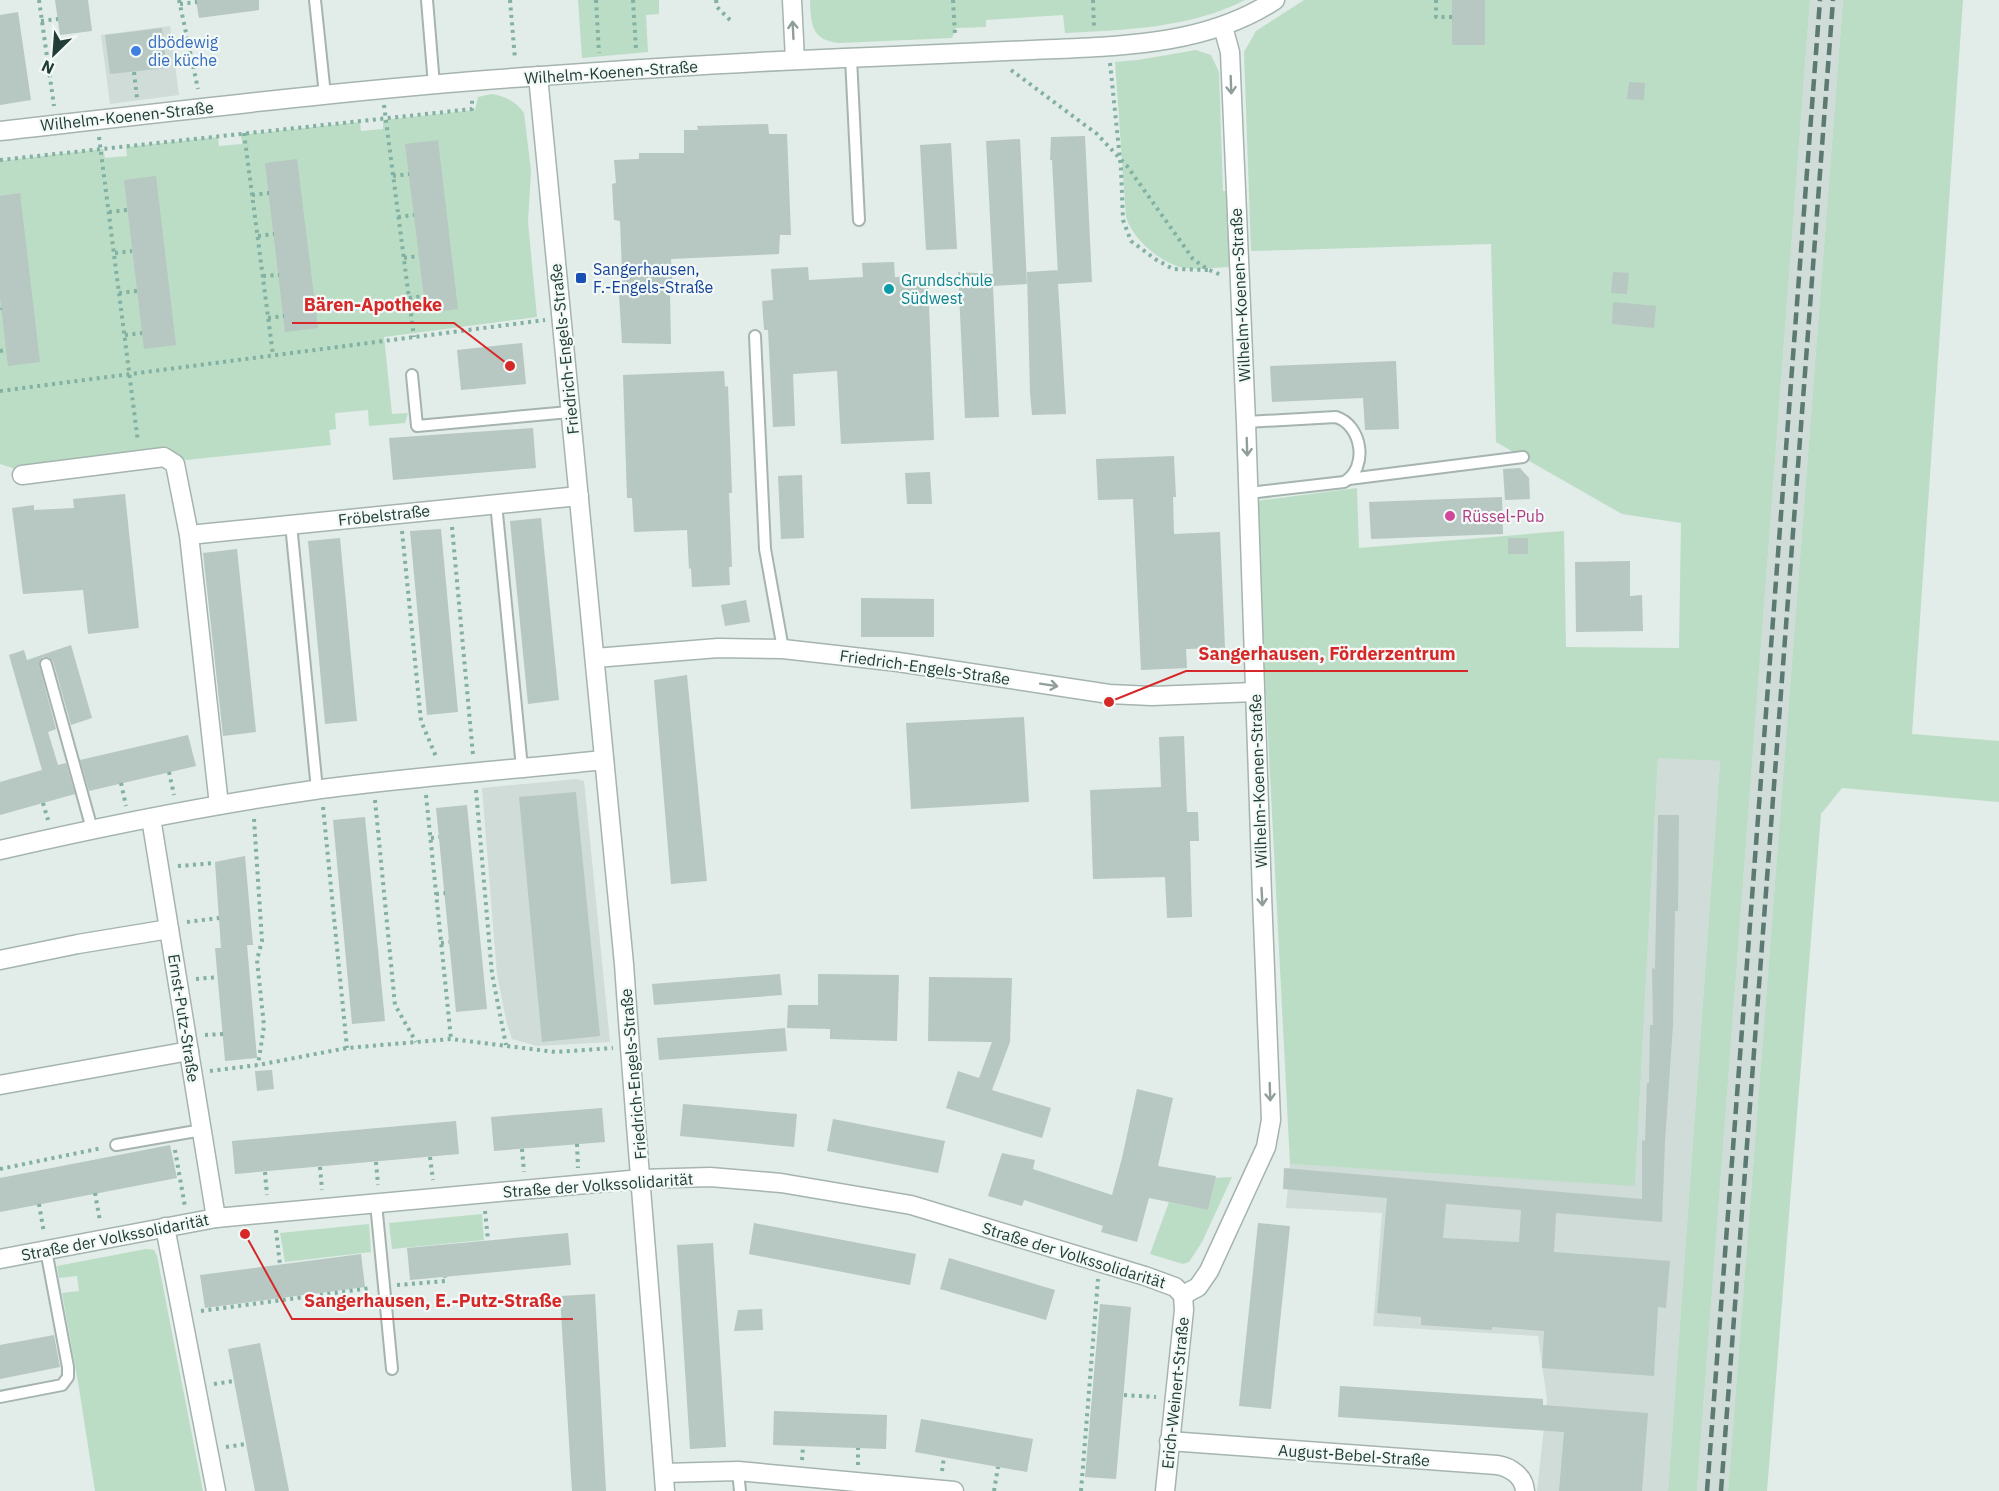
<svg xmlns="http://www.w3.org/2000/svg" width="1999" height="1491" viewBox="0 0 1999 1491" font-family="'IBM Plex Sans',sans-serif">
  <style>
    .built { fill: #d0dcd7 }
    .green { fill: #bbddc5 }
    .building { fill: #b7c7c1; fill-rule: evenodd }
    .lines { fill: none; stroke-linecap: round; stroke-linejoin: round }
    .service-casing { stroke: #a5b4af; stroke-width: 14 }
    .minor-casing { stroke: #a5b4af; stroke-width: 21 }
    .path { stroke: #82b0a3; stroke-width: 4; stroke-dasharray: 3 4.5; stroke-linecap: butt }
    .service { stroke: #fff; stroke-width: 10 }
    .minor { stroke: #fff; stroke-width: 18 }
    .rail { stroke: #5c7972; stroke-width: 4.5; stroke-dasharray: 12 6; stroke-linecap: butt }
    .oneway { stroke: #909e9b }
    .shop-dot { fill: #3f7fe0; stroke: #f2f9f6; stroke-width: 2 }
    .transit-dot { fill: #1a4fb4; stroke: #f2f9f6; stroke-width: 2 }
    .culture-dot { fill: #0f9aa8; stroke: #f2f9f6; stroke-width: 2 }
    .hotel-dot { fill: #d1479c; stroke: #f2f9f6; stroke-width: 2 }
    .labels { text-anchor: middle; stroke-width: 4.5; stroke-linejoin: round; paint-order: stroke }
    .shop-label { font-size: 16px; fill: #366cbe; stroke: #f2f9f6; text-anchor: start }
    .street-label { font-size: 16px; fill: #223d37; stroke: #f2f9f6 }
    .transit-label { font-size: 16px; fill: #164399; stroke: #f2f9f6; text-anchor: start }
    .culture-label { font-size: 16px; fill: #0d838f; stroke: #f2f9f6; text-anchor: start }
    .hotel-label { font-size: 16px; fill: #b23c85; stroke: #f2f9f6; text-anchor: start }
    .leader { fill: none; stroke: #d62828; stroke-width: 2 }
    .callout-dot { fill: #d62828; stroke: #f2f9f6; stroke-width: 2 }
    .callout-label { font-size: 18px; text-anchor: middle; font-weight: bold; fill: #d62828; stroke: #f2f9f6; stroke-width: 4.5; stroke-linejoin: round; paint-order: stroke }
  </style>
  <rect width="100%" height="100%" fill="#e2ece8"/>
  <!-- built -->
  <g class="built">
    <path d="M1810,0h33l-115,1491h-31z"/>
    <path d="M170,26l9,69 -69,9 -9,-69z"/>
    <path d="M1658,757l62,4 -52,730h-131l10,-91 -9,-64 -165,-10 9,-113 -96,-5 4,-44 345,21z"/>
    <path d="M577,779l7,2 1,9 25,252 -73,4 -25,-7 -5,-15 -10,-49 -15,-187z"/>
  </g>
  <!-- green -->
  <g class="green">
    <path d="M578,0h81v14l-13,1 2,37 -66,6z"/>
    <path d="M810,0h435c-54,28 -121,30 -180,33l-2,-18 -77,5v7l-30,1 -4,10 -113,5c-28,-3 -28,-19 -29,-43z"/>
    <path d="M1304,0h506l-113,1491h-29l52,-730 -62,-3 -23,428 -345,-22 -34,-663 101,-13 2,60 205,-17 2,116 113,1 2,-125 -59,-9 -126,-72 -5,-198 -240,7 -7,-199 12,-21z"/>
    <path d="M1843,0h120l-51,734 87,7v61l-157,-14 -21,26 -54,677h-39z"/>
    <path d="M1196,50l15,5 8,17 4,119h8l3,76c-16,0 -33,3 -48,1 -22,-2 -54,-29 -60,-51l-11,-155 23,-2z"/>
    <path d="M492,94c13,2 25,8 32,19l7,58 -3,51 9,95 -153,20 8,77 16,-1 -3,10 -36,3 -1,-16 -33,3 1,16 -7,1 2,15 -145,15 -15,-8 -146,20 -25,-8v-303l103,-12 2,9 22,-2 -1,-9 92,-10 1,9 23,-2 -1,-9 119,-13 1,9 22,-2v-9l92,-10 3,-13z"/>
    <path d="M1232,1177l-30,65 -13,20 -6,2 -33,-10 19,-52 39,8 7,-32z"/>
    <path d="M482,1214l2,26 -92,9 -3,-26z"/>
    <path d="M369,1224l2,28 -86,10 -5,-29z"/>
    <path d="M146,1249l8,1 3,6 46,235h-108l-16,-103 -17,-95 17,-2 -2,-15 -18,2 -2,-12z"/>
  </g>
  <!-- building -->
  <g class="building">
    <path d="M55,0h33l4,31 -32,4z"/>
    <path d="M196,0h63v10l-60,8z"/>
    <rect x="1452" y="0" width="33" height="45"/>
    <path d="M18,12l13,88 -31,5v-90z"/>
    <path d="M162,28l5,40 -57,6 -5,-39z"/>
    <path d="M1629,82l16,1 -1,17 -17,-1z"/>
    <path d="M768,124l1,10h18l4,101h-11l-1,19 -108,5 2,35h-3l1,50 -49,-1 -3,-48h4l-3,-74 -6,-1 -2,-36 4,-1 -2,-23 25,-1v-6h45v-23h14l-1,-4z"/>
    <path d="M1085,136l7,146 -34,2 8,130 -34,1 -2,-22 -3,-121 31,-2v5l-6,-115h-2l1,-23z"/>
    <path d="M1020,139l7,145 -34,2 6,131 -34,1 -7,-146 35,2 -7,-133z"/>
    <path d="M438,140l20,169 -32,4 -21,-169z"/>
    <path d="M951,143l6,106 -31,1 -6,-105z"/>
    <path d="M297,159l21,169 -33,4 -20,-169z"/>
    <path d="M156,176l20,169 -32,4 -20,-169z"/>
    <path d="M20,193l20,169 -32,4 -8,-69v-101z"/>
    <path d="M894,262l1,15 33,-1 6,164 -93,4 -4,-73 -44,3 2,52 -22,1 -5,-97h-4l-2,-29 11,-1 -2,-31 37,-2 1,13 54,-3 -1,-14z"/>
    <path d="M1613,272l16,1 -2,21 -16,-1z"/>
    <path d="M1613,302l43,4 -2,22 -42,-4z"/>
    <path d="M522,343l4,41 -65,6 -4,-40z"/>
    <path d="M1396,361l3,68 -34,1 -2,-32 -91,4 -2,-36z"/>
    <path d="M724,371l1,16 3,-1 4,107h-3l3,74h-3l1,18 -38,2 -1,-19 -2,1 -2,-39 -53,2 -2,-34h-5l-4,-123z"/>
    <path d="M533,428l3,40 -143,12 -4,-42z"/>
    <path d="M1174,456l2,41h-3l1,37 46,-2 5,116 -39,1 1,19 -46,2 -8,-171 -35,1 -2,-41z"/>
    <path d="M1520,468l9,10 1,21 -25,1 -2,-31z"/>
    <path d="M930,472l2,32h-25l-2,-31z"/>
    <path d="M802,475l2,63 -23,1 -3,-63z"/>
    <path d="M125,494l14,134 -51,6 -5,-44 -60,4 -11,-86 22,-3v5l40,-2 -1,-9z"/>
    <path d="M1502,497l1,37 -132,5 -2,-37z"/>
    <path d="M541,518l18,182 -31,4 -18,-183z"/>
    <path d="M441,529l17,183 -31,3 -17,-184z"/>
    <path d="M340,538l17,183 -32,3 -17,-183z"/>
    <rect x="1508" y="538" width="20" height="16"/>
    <path d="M237,549l19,183 -33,4 -20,-183z"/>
    <path d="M1630,561v35l12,-1 1,36 -67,1 -1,-70z"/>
    <path d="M861,598l73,1v38h-73z"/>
    <path d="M746,600l4,22 -25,4 -4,-21z"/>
    <path d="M71,645l21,73 -21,7 -18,-64 -5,-4h-5l-4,5v3l17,64 -8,3 10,33 8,-2 9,31 -75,21v-33l42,-12 -33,-115 15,-5 3,10z"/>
    <path d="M687,675l20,206 -36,3 -17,-204z"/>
    <path d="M1024,717l5,85 -118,7 -5,-86z"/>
    <path d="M188,735l8,31 -107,25 -9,-31z"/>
    <path d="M1184,736l3,76h11l1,29h-9l2,76 -25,1 -2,-41 -72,2 -3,-89 71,-3 -2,-50z"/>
    <path d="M576,792l24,244 -58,6 -23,-245z"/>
    <path d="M467,805l20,204 -31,3 -20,-204z"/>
    <path d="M1658,815h21l-1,96h-3l-2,114 -8,117 -3,80 -106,-9 -2,39 116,9 -4,47 -8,-1 -4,69 -112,-8 2,-37 -52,-4v3l-71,-5v-8l-44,-4 10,-115 -104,-9 1,-21 358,31v-59l3,1 2,-58h2l1,-58h3l-1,-57 3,1zM1446,1204l75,6 -2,32 -76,-4z"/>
    <path d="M365,817l20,204 -33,3 -19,-204z"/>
    <path d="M245,856l8,89h-6l10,113 -32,3 -10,-113h6l-6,-86z"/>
    <path d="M780,974l2,21 -128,10 -2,-21z"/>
    <path d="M818,974l81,1 -2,66 -67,-2v-10l-43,-1 1,-23h30z"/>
    <path d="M929,977l83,1 -2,64 -18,48 59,18 -9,30 -96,-30 12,-37 21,7 13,-36 -64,-1z"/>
    <path d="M785,1028l2,23 -128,9 -2,-22z"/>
    <path d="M272,1070l2,19 -17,2 -2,-20z"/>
    <path d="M1137,1089l36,9 -15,68 58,10 -8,34 -59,-12 -12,44 -36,-10 2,-6 -79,-26 -2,6 -34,-10 14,-43 33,7 -2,9 79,26 10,-37z"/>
    <path d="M683,1104l114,10 -3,33 -114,-11z"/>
    <path d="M602,1108l3,34 -111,9 -3,-34z"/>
    <path d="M833,1119l112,22 -7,32 -111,-22z"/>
    <path d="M456,1121l3,33 -224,20 -3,-33z"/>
    <path d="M170,1145l7,33 -177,34v-34z"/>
    <path d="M754,1223l162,31 -6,31 -161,-31z"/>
    <path d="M1258,1223l32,3 -19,183 -32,-3z"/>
    <path d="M568,1233l3,32 -161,15 -3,-32z"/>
    <path d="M713,1243l13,204 -36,2 -13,-204z"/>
    <path d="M361,1254l4,33 -160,21 -5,-33z"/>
    <path d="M949,1258l106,32 -9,30 -106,-31z"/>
    <path d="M595,1294l11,197h-34l-12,-195z"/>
    <path d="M1100,1304l31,3 -15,172 -31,-2z"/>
    <path d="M762,1309l1,21 -29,1 4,-21z"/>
    <path d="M54,1335l6,32 -60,12v-34z"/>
    <path d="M260,1343l29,148h-34l-21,-110 -6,-32z"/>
    <path d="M1340,1386l203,13v6l105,8 -6,78h-83l5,-59 -226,-15z"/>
    <path d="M774,1411l113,4 -1,34 -113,-4z"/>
    <path d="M921,1419l112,20 -6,33 -112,-20z"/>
  </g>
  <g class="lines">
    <defs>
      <g id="service">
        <path d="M315,0l10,95"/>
        <path d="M427,0l7,85"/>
        <path d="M851,58l8,162"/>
        <path d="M755,336l10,213 18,100"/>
        <path d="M412,375l5,51 152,-14"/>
        <path d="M1246,422l90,-5c26,8 33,51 8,65l-95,11"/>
        <path d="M1349,479l174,-22"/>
        <path d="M496,503l26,265"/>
        <path d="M291,524l26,266"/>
        <path d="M46,664l46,165"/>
        <path d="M116,1145l86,-15"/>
        <path d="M376,1203l16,166"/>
        <path d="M0,1397l62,-12 6,-8v-10l-22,-117"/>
        <path d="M738,1471l2,20"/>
      </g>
      <g id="minor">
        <path d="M792,0l3,60"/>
        <path d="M538,76l86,888c12,176 28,351 41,527"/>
        <path d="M0,131c180,-20 360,-43 541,-55 109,-8 219,-15 329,-19 54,-2 108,-5 162,-7 83,-4 172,-3 243,-50"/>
        <path d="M22,475l142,-18 11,7 14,71 30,270"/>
        <path d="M189,535l390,-39"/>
        <path d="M595,658l123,-10 65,1 115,13 211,32 43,2 103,-4"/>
        <path d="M151,818l65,400"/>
        <path d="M0,850c104,-24 208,-45 314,-60 96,-13 194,-20 290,-30"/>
        <path d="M0,960l78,-16 91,-15"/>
        <path d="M0,1085l189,-34"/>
        <path d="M165,1227l51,264"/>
        <path d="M0,1259l216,-41 425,-39 69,-2 71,6 130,22 234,71 30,11 8,8"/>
        <path d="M1183,1295l15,-8 11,-16 57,-124 5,-27 -9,-225 -16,-473 -16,-370 -7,-25"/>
        <path d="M1169,1441l328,24c13,2 27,11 28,26"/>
        <path d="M664,1473l74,-2 216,20"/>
        <path d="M1165,1491l19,-181 -1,-15"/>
      </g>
    </defs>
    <!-- service casing -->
    <use href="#service" class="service-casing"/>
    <!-- minor casing -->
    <use href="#minor" class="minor-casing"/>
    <!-- path -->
    <g class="path">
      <path d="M39,0l15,106"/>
      <path d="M179,0l19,89"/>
      <path d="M510,0l5,59"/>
      <path d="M596,0l3,53"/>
      <path d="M633,0l3,50"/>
      <path d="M716,0l1,7 13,13"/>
      <path d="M953,0l2,34"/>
      <path d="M1093,0l1,28"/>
      <path d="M1436,0v17h16"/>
      <path d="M180,4l17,-2"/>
      <path d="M41,21l17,-2"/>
      <path d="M1110,63l11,106 2,51 8,21 24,18 18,10 35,1"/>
      <path d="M1011,70l86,64 30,32 66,93 14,10 14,6"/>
      <path d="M134,72l3,26"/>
      <path d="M384,105l30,232"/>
      <path d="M244,133l29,222"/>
      <path d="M99,137l39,305"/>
      <path d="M0,160l472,-51v-10"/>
      <path d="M393,176l16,-2"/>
      <path d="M252,195l17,-2"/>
      <path d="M109,212l18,-2"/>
      <path d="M398,217l16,-2"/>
      <path d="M258,236l16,-2"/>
      <path d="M115,253l17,-2"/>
      <path d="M404,258l15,-2"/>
      <path d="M263,276l16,-1"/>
      <path d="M119,293l18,-2"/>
      <path d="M409,298l15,-2"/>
      <path d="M0,309l1,-1"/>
      <path d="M268,318l16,-2"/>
      <path d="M125,335l17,-2"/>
      <path d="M0,351l6,-1"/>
      <path d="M0,391l545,-71"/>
      <path d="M452,527l21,228"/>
      <path d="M402,531l19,190 16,38"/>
      <path d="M169,772l5,23"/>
      <path d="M121,783l5,23"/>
      <path d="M476,790l16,184 14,71"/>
      <path d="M426,795l25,244"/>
      <path d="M375,800l20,205 21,37"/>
      <path d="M43,803l5,17"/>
      <path d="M323,807l24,241"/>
      <path d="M254,819l8,122 -5,19 7,66 -6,39"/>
      <path d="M431,838l8,-1"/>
      <path d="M178,866l37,-3"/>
      <path d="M436,894l9,-1"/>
      <path d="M187,922l32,-4"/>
      <path d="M441,943l8,-1"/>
      <path d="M196,979l22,-2"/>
      <path d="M205,1035l18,-1"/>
      <path d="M210,1071l48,-6 89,-17 104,-9 104,13 58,-4"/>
      <path d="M577,1144l1,24"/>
      <path d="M522,1149l2,23"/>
      <path d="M175,1150l10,57"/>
      <path d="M430,1157l3,23"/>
      <path d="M376,1162l2,23"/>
      <path d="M320,1167l2,23"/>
      <path d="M0,1169l102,-21"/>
      <path d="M265,1172l2,23"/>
      <path d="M95,1193l5,28"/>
      <path d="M39,1204l5,29"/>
      <path d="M485,1211l3,29"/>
      <path d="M276,1230l4,35"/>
      <path d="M397,1285l49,-4 -1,-4"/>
      <path d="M201,1311l170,-23"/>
      <path d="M214,1384l20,-3"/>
      <path d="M1124,1395l32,2"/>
      <path d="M226,1447l20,-3"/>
      <path d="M802,1460l1,-14"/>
      <path d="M858,1465v-17"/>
      <path d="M942,1471l2,-14"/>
      <path d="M994,1491l4,-24"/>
      <path d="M1081,1491l17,-212"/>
    </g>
    <!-- service -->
    <use href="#service" class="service"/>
    <!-- minor -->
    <use href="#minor" class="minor"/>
    <!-- rail -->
    <g class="rail">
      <path d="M1707,1491l113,-1491"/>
      <path d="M1721,1491l112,-1491"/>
    </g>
  </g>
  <!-- one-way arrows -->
  <defs><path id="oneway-shaft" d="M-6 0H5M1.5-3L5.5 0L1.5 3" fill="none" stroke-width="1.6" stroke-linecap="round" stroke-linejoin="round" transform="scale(1.5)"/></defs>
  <g class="oneway">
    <use href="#oneway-shaft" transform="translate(793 30) rotate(-93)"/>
    <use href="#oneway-shaft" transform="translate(1231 85) rotate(88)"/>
    <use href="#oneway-shaft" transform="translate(1247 447) rotate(88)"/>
    <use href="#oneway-shaft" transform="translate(1049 685) rotate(9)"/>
    <use href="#oneway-shaft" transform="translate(1262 897) rotate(87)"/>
    <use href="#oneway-shaft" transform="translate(1270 1092) rotate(88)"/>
  </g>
  <!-- markers -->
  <circle class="shop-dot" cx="136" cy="51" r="6"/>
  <rect class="transit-dot" x="575" y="272" width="12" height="12" rx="3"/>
  <circle class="culture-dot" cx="889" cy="289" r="6"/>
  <circle class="hotel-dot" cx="1450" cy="516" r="6"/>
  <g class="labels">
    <!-- shop labels -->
    <g class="shop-label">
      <text x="148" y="48">dbödewig<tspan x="148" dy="18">die küche</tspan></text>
    </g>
    <!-- street labels -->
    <g class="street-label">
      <text transform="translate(611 72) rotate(-4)" y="6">Wilhelm-Koenen-Straße</text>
      <text transform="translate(127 116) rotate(-6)" y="6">Wilhelm-Koenen-Straße</text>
      <text transform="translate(1240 295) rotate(-93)" y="6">Wilhelm-Koenen-Straße</text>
      <text transform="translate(564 349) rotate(-96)" y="6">Friedrich-Engels-Straße</text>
      <text transform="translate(384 515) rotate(-6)" y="6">Fröbelstraße</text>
      <text transform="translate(925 667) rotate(8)" y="6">Friedrich-Engels-Straße</text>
      <text transform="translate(1258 781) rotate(-92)" y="6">Wilhelm-Koenen-Straße</text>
      <text transform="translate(184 1018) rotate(81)" y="6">Ernst-Putz-Straße</text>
      <text transform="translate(633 1074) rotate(-95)" y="6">Friedrich-Engels-Straße</text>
      <text transform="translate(598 1185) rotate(-4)" y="6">Straße der Volkssolidarität</text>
      <text transform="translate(115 1237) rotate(-11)" y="6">Straße der Volkssolidarität</text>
      <text transform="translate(1074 1255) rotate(17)" y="6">Straße der Volkssolidarität</text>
      <text transform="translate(1175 1393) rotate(-84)" y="6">Erich-Weinert-Straße</text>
      <text transform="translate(1354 1455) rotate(4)" y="6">August-Bebel-Straße</text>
    </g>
    <!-- transit labels -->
    <g class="transit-label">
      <text x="593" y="275">Sangerhausen,<tspan x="593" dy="18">F.-Engels-Straße</tspan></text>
    </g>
    <!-- culture labels -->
    <g class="culture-label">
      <text x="901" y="286">Grundschule<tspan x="901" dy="18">Südwest</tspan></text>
    </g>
    <!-- hotel labels -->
    <g class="hotel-label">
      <text x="1462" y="522">Rüssel-Pub</text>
    </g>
  </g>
  <!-- callouts -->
  <path class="leader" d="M510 366L454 323H292M1109 702L1186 671H1468M245 1234L292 1319H573"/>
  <g class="callout-dot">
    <circle cx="510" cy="366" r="6"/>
    <circle cx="1109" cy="702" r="6"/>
    <circle cx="245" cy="1234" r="6"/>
  </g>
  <g class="callout-label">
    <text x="373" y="311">Bären-Apotheke</text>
    <text x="1327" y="660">Sangerhausen, Förderzentrum</text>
    <text x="433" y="1307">Sangerhausen, E.-Putz-Straße</text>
  </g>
  <!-- north arrow -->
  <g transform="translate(54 54) rotate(205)" stroke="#f2f9f6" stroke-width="4.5" paint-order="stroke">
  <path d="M0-4.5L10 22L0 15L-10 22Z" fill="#223d37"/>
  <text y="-9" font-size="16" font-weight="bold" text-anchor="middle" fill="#223d37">N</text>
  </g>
</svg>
